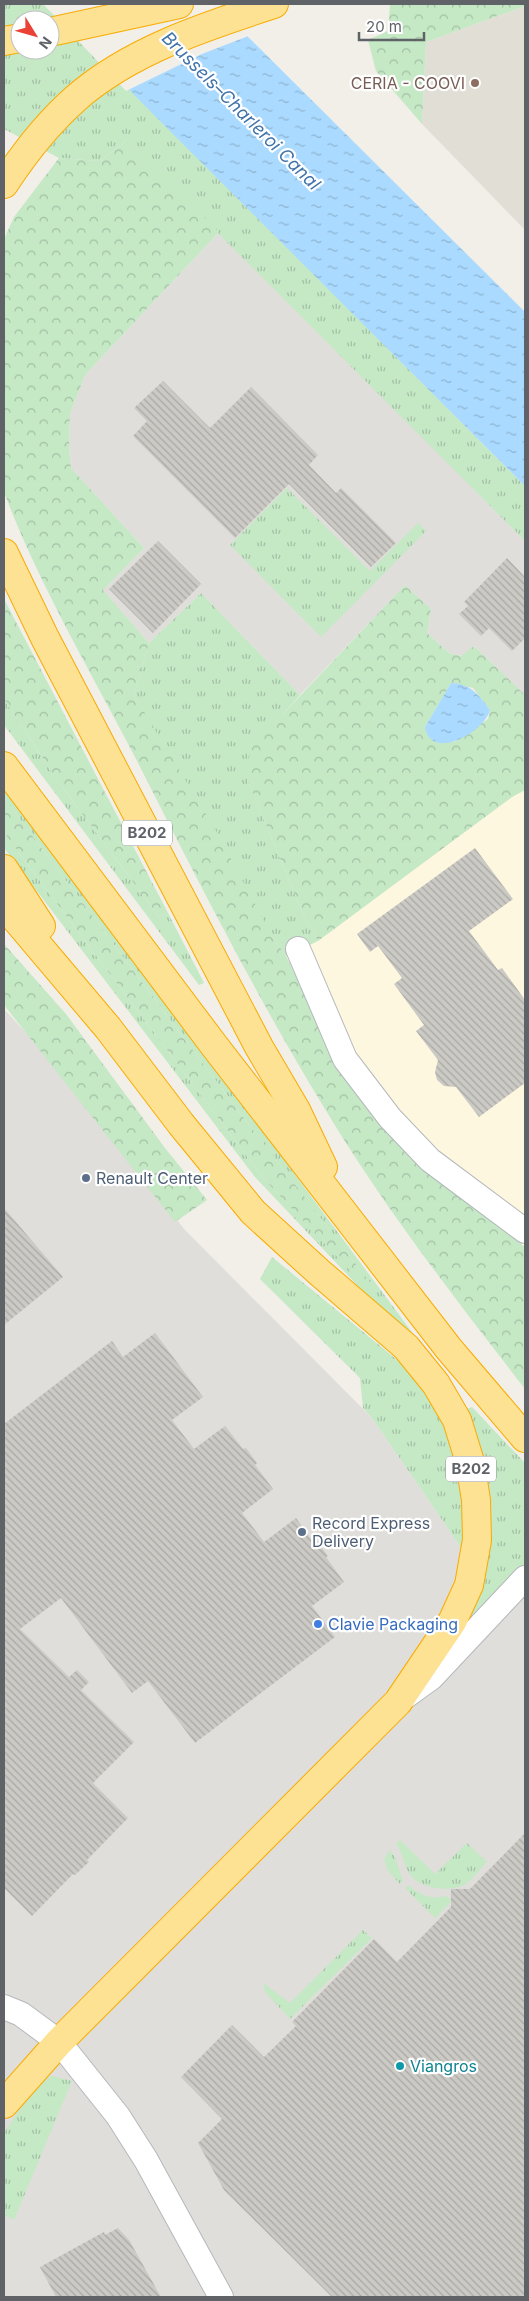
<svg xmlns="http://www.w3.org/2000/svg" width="529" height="2301" viewBox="0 0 529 2301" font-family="Inter,sans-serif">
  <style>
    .commercial { fill: #fef7e0 }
    .industrial { fill: #e0deda }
    .education { fill: #e1ded6 }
    .grass { fill: url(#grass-tufts); fill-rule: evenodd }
    .forest { fill: url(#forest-crowns); fill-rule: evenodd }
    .water { fill: url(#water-ripples) }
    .pier { fill: #f1efe8 }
    .building { fill: url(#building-back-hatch) }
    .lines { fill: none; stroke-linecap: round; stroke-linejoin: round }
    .street-casing { stroke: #b5b8bc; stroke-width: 26 }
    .highway-casing { stroke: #f9ab00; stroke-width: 30 }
    .street { stroke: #fff; stroke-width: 24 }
    .highway { stroke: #fde293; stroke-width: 28 }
    .education-dot { fill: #8d6e63; stroke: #fff; stroke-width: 2 }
    .service-dot { fill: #5c6f8a; stroke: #fff; stroke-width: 2 }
    .shop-dot { fill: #3f7fe0; stroke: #fff; stroke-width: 2 }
    .culture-dot { fill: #0f9aa8; stroke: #fff; stroke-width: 2 }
    .labels { text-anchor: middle; stroke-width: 4.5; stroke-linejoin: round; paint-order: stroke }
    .shield { fill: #fff; stroke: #8f9295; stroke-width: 1 }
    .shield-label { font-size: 15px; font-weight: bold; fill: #5f6368 }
    .education-label { font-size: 16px; fill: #785e54; stroke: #fff; text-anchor: end }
    .service-label { font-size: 16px; fill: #4e5e75; stroke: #fff; text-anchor: start }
    .shop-label { font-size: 16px; fill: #366cbe; stroke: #fff; text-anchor: start }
    .culture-label { font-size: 16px; fill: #0d838f; stroke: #fff; text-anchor: start }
    .water-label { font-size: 18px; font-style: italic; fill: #4174aa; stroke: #fff }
  </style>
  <defs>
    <pattern id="grass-tufts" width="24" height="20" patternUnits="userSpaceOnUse" patternTransform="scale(1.25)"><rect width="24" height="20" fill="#c5e8c5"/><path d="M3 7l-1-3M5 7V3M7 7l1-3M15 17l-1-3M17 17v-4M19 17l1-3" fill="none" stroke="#a3c0a4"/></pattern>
    <pattern id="forest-crowns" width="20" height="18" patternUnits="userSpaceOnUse" patternTransform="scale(1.25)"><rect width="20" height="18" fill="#c5e8c5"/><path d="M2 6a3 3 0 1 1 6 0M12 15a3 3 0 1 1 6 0" fill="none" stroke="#a3c0a4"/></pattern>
    <pattern id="water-ripples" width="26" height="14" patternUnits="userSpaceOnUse" patternTransform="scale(1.25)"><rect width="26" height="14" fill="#aadaff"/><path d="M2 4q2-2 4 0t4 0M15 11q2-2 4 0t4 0" fill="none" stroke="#8eb4d2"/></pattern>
    <pattern id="building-back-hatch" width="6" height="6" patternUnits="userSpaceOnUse" patternTransform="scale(1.25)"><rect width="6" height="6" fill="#cccac5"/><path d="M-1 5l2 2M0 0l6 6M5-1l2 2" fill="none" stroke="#a9a8a4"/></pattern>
  </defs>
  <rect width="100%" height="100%" fill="#f1efe8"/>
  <!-- commercial -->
  <path class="commercial" d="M525,790v457l-40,-32 -144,-151 -55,-108 32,-15 194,-144z"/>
  <!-- industrial -->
  <g class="industrial">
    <path d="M219,232l306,309v154l-51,-49 -12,10 -13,-3 -22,-20 4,-24 -26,-24 -105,110 -99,-102 -52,50 -46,-53 41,-42 -73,-80 -2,-22 1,-32 15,-39z"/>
    <path d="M4,1009l85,92 95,128 188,189 90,131 63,20v728h-521z"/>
  </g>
  <!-- education -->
  <path class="education" d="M525,6v224l-103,-106 4,-82z"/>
  <!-- grass -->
  <g class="grass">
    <path d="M4,4h41l480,482v55l-399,-400 -26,20 -41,-3 -55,-29zM20,20h30v30h-30z"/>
    <path d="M287,488l83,83 48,-48 8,8 -105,106 -91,-92z"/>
    <path d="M201,593l99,102 -18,20 -38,57 61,146 13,23 -32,15 -14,-20 -138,-241 15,-52z"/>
    <path d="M4,699l54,82 101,136 9,-4 36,70 -5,2 -195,-260z"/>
    <path d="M4,790l208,273 211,284 -47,-42 -121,-128 -251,-329v-15l260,346 107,113 3,-4 -140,-183 -230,-307z"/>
    <path d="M272,1257l135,111 35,50 30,-11 53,56v106l-70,67 7,-87 -90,-131 -9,-10 -3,-30 -100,-99z"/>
    <path d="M400,1840l35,34 32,-31 20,19c-7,7 -17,21 -25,24 -15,6 -41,2 -51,-10 -8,-10 -7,-22 -15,-32z"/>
    <path d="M390,1850l5,7 8,24 -3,3 -12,-13 -4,-12z"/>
    <path d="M408,1885c12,10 23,15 39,11l5,5 -17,17 -30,-30z"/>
    <path d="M363,1930l9,8 -82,81 -25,-27 -2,-9 27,20z"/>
    <path d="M52,2076l20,5 -58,139 -10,-5v-82l25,-38 12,-14z"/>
  </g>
  <!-- forest -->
  <g class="forest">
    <path d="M390,4h135v2l-99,36 -4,82 -46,-53 -8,-31 20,-9z"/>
    <path d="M126,141l93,91 -134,143 -15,39 -1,32 2,22 73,80 -41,42 46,53 -15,52 81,134 57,107 14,20 55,108 144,151 40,32v142c-71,-92 -143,-184 -203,-285 -68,-112 -127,-229 -186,-345 -45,-87 -98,-176 -132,-267v-253l10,-22 45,-59 41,3z"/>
    <path d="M405,585l26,24 -4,24 22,20 12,3 13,-10 51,49v95l-13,7 -194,144 -13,-23 -61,-146 12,-35 26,-22zM451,683l22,5 17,22 -2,9 -34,23 -29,-15z"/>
    <path d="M4,599l164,314 -9,4 -101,-136 -54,-82z"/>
    <path d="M4,798l230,307 141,184 -5,3 -106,-113 -260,-346z"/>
    <path d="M4,944l62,70 99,134 42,52 -32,22 -171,-217z"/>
  </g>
  <!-- water -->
  <g class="water">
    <path d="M45,4h170l310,308v174l-371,-371z"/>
    <path d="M451,683c20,1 28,12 39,27 -5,21 -59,53 -65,17z"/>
  </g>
  <!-- pier -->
  <path class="pier" d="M43,4h176l32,31 -49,19 -76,37z"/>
  <!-- building -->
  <g class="building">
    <path d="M163,381l47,47 41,-41 67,68 -9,10 27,28 5,-5 55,55 -25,24 -82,-83 -54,54 -102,-102 14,-15 -13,-13z"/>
    <path d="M158,541l43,43 -48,49 -44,-44z"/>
    <path d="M507,558l18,19v61l-13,13 -23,-23 -8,8 -22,-22 9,-8 -4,-4z"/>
    <path d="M475,848l38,51 -44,32 29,39 4,-2 23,32v83l-46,34 -23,-30 -12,-1 -7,-6 -2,-8 3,-12 -22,-29 8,-6 -30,-41 8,-6 -24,-32 -8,6 -13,-18z"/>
    <path d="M4,1208l59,69 -59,48z"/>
    <path d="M155,1333l48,64 -31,23 22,29 31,-23 18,23 3,-1 11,15 -2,2 18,24 -31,24 22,29 32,-24 17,24 3,-2 12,16 -2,1 18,25 -32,24 23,31 -140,106 -47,-62 -16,12 -71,-95 -41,31 49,48 8,-7 12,12 -8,8 53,52 -41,41 35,35 -41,42 2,2 -14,13 -2,-1 -41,42 -28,-28v-464l108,-83 11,16z"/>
    <path d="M525,1833v464h-193l-108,-107 -26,-47 24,-24 -41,-42 51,-52 32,32 32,-31 -4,-4 82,-83 23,23 54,-55v-18h19z"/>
    <path d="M118,2228l11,12 32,57h-105l-16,-30 64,-35 1,3z"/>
  </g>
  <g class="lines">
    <defs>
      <g id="street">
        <path d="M298,949l47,110 45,59 40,42 95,71"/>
        <path d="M406,1696l25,-18 94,-100"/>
        <path d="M4,2007l17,7 38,28 59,74 28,44 75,137"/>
      </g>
      <g id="highway">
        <path d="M50,32l129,-28"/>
        <path d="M4,41l16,-3"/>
        <path d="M4,184c21,-32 43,-60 71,-85 54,-48 131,-73 199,-95"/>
        <path d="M4,553l41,85 214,409 37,63 27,57"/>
        <path d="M4,766l209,278 236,305 76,89"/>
        <path d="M4,869l37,57"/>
        <path d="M4,905l104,123 73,96 72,88 67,61 86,74 30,37 21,36 13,42 6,38 1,40 -8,45 -17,37 -54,80 -339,340 -55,62"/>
      </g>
    </defs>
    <!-- street casing -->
    <use href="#street" class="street-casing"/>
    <!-- highway casing -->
    <use href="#highway" class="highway-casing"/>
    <!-- street -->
    <use href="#street" class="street"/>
    <!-- highway -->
    <use href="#highway" class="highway"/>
  </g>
  <!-- markers -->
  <circle class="education-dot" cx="475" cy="83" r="5"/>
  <g class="service-dot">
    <circle cx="86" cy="1178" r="5"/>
    <circle cx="302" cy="1532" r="5"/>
  </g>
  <circle class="shop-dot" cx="318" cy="1624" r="5"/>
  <circle class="culture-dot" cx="400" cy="2066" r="5"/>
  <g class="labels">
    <!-- shield labels -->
    <g class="shield">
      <rect x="122" y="820.5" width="50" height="25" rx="4"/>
      <rect x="446" y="1456.5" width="50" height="25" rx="4"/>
    </g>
    <g class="shield-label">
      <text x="147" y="838">B202</text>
      <text x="471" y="1474">B202</text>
    </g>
    <!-- education labels -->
    <g class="education-label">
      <text x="465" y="89">CERIA - COOVI</text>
    </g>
    <!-- service labels -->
    <g class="service-label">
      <text x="96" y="1184">Renault Center</text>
      <text x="312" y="1529">Record Express<tspan x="312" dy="18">Delivery</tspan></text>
    </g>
    <!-- shop labels -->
    <g class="shop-label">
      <text x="328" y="1630">Clavie Packaging</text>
    </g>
    <!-- culture labels -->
    <g class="culture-label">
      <text x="410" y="2072">Viangros</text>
    </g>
    <!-- water labels -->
    <g class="water-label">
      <text transform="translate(241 111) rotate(45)" y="6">Brussels–Charleroi Canal</text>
    </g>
  </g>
  <!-- border -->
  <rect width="529" height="2301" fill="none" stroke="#5f6368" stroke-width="10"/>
  <!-- north arrow -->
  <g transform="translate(35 35) rotate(127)"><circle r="24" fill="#ffffff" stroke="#bfc1c3"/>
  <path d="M0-4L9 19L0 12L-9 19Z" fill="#ea4335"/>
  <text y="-8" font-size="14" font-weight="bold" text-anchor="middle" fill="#5f6368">N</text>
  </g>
  <!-- scale -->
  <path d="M359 32v8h65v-8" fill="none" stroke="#5f6368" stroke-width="2.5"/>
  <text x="366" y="32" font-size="15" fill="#5f6368" stroke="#ffffff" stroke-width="4" paint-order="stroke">20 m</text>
</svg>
